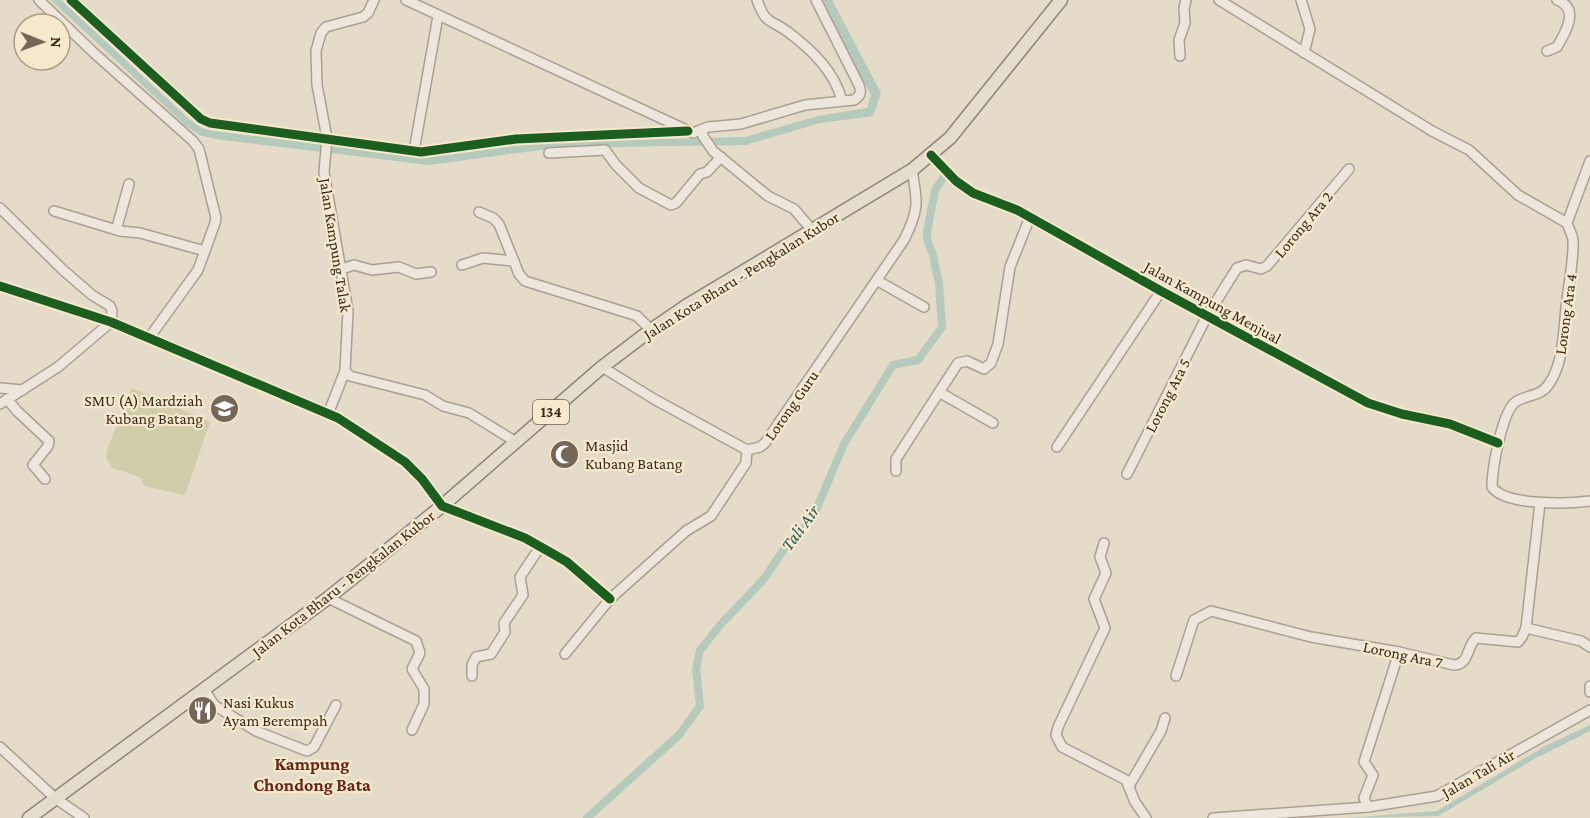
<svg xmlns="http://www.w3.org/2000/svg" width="1590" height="818" viewBox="0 0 1590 818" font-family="'Crimson Pro',serif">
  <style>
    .cemetery { fill: #d0ceaa }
    .water { fill: #b5c9bc }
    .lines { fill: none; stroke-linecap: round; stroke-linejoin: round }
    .canal { stroke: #b5c9bc; stroke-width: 8 }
    .minor-casing { stroke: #a9a093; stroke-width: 12 }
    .major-casing { stroke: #8e8579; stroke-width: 15 }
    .minor { stroke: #ece6dc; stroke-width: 9 }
    .major { stroke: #e4dccc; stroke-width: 12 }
    .cycleway-casing { stroke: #f7e9cd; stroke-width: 13 }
    .cycleway { stroke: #1b5e20; stroke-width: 9 }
    .labels { text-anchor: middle; stroke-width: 4.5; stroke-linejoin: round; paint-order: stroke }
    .shield { fill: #f7e9cd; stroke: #716250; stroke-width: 1.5 }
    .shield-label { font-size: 15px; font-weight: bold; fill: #38281b }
    .street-label { font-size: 16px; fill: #38281b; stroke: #f7e9cd }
    .poi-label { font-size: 16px; fill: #38281b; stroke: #f7e9cd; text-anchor: start }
    .water-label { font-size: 18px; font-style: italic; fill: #295853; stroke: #f7e9cd }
    .neighbourhood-label { font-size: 18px; font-weight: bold; fill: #672518; stroke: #f7e9cd }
  </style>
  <rect width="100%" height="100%" fill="#e4dbc9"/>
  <!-- cemetery -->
  <path class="cemetery" d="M132,388l78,34 -25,73 -41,-9 -4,-9 -28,-9 -6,-10 2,-11z"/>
  <!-- water -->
  <g class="water">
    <path d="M51,0h10l129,120 12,8 12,3 208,25 127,-14 196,-5 73,-21 49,-8 4,-13 -50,-95h11l49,93 -8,23 -53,7 -74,22 -138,2 -68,3 -111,15 -214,-26 -16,-4 -14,-10z"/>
    <path d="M1590,725v6l-56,28 -96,57 -92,2 91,-7 108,-65z"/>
  </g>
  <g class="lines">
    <!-- canal -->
    <path class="canal" d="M587,818l92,-83 21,-29 -4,-37 4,-19 22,-27 42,-44 26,-39 16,-14 8,-11 30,-71 49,-79 25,-5 24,-33 -3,-44 -7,-31 -4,-9 -1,-11 8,-42 9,-13"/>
    <defs>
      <g id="minor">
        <path d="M39,0l55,53 99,88 6,8 17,69 -1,5 -17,47 -49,68"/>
        <path d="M71,0l130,119 9,4 211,29 95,-13 172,-8"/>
        <path d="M406,0l287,133 15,-6 33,-3 64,-19 49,-5c6,-4 8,-7 5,-15l-43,-85"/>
        <path d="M757,0c9,25 12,18 31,32 24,18 47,40 54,69"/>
        <path d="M1219,0l213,131 37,19 49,45 49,28"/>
        <path d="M1301,0l9,29 -6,24"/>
        <path d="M1547,51l10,-4c9,-15 23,-39 0,-47"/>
        <path d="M1180,56l-1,-16 6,-17 -1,-15 2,-8"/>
        <path d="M702,130l1,6 10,15 55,45 26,13 18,21"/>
        <path d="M414,151l24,-135"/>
        <path d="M549,153l56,-3 11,15 23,23 32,17 5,-2 24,-29 7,-2 14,-15"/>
        <path d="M931,155l25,26 17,12 44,17 144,81 207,112 34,11 48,10 48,19"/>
        <path d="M1590,161l-23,62c2,6 5,11 6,17 1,20 -4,40 -6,60 -4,26 -2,61 -18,84 -9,13 -20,10 -32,17 -15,8 -25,69 -25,86 13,19 77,17 98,14"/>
        <path d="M0,208l63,62 29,25 18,11 2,5 -1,11 -53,45 -58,37"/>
        <path d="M54,211l66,20 20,2 65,18"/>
        <path d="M479,212l14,6 6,6 20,50 6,7 106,33 6,2 14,14"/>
        <path d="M120,231l-3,-4 12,-43"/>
        <path d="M462,265l21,-7 31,3"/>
        <path d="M341,269l13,-4 18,5 27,-3 17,7 15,-2"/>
        <path d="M878,281l46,26"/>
        <path d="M0,286l111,36 227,96 67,44 17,17 20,27 83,32 30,17 12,7 43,37"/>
        <path d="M602,367l52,32 93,51"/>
        <path d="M345,371l5,5 75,19 18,11 26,7 47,29"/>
        <path d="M0,388l23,2"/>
        <path d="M939,392l54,31"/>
        <path d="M7,399l10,12 32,30 -1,5 -15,19 12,14"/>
        <path d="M328,414l17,-43 3,-60 -24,-139 3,-34 -10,-53 -1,-34 5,-18 5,-6 37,-10 5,-4 6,-13"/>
        <path d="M1057,447l104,-156"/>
        <path d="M747,450l13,-3 5,-4 139,-203c15,-30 14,-37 8,-70"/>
        <path d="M896,471v-12l62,-96 9,-2 17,8 7,-6 7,-19 12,-77 20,-50"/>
        <path d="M1127,474l80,-158 30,-48 9,-3 15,4 6,-3 82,-97"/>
        <path d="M1104,543l-4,14 6,16 -12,26 11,29 -47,99 -2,8 6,12 64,33 9,22 11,16"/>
        <path d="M328,598l88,43 4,12 -8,16 12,20v15l-12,26"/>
        <path d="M1526,628l55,13 9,6"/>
        <path d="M565,654l45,-55 76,-68 25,-15 35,-53 1,-13"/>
        <path d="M472,676v-11l4,-8 15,-3 14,-22 -1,-9 19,-28 -3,-18 20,-30"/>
        <path d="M1176,676l18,-56 17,-9 100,26 88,15 55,13c16,-1 12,-18 22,-27l42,4 4,-5 4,-9 14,-125"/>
        <path d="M1590,686v6"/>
        <path d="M204,689l10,16 42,26 51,20 7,-4 22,-42"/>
        <path d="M0,747l55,51 29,20"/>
        <path d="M1129,786l32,-55 4,-13"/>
        <path d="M1368,807l-4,-9 9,-23 -9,-13 35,-110"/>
        <path d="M1213,818l155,-11 69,-11 153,-86"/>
      </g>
      <path id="major" d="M29,818l299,-220 114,-92 160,-139 49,-37 35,-24 226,-136 38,-32 111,-138"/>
    </defs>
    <!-- minor casing -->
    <use href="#minor" class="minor-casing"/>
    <!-- major casing -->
    <use href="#major" class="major-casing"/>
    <!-- minor -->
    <use href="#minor" class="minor"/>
    <!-- major -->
    <use href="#major" class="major"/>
    <defs>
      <g id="cycleway">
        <path d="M71,0l130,119 9,4 211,29 95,-13 172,-8"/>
        <path d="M931,155l25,26 17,12 44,17 144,81 207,112 34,11 48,10 48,19"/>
        <path d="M0,286l111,36 227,96 67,44 17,17 20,27 83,32 30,17 12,7 43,37"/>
      </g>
    </defs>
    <!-- cycleway casing -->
    <use href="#cycleway" class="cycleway-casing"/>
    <!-- cycleway -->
    <use href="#cycleway" class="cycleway"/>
  </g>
  <!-- icons -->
  <defs>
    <symbol id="school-disc" viewBox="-11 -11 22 22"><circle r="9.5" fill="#746758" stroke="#f7e9cd"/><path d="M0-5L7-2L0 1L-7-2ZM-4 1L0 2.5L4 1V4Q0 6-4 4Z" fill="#fff"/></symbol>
    <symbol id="mosque-disc" viewBox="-11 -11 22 22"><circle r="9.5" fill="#746758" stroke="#f7e9cd"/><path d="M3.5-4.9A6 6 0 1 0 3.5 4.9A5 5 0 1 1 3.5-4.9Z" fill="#fff"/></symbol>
    <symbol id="restaurant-disc" viewBox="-11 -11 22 22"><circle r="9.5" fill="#746758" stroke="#f7e9cd"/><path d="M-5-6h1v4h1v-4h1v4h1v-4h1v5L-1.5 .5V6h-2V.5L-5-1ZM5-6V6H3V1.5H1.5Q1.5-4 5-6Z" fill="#fff"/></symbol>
  </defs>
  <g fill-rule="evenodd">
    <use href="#school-disc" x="208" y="392" width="33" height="33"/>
    <use href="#mosque-disc" x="548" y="438" width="33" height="33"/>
    <use href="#restaurant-disc" x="186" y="694" width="33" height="33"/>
  </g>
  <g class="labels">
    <!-- shield labels -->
    <rect class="shield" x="533" y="400" width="36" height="24" rx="4.5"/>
    <g class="shield-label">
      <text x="551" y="417">134</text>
    </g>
    <!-- street labels -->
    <g class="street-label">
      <text transform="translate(1303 224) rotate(-50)" y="6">Lorong Ara 2</text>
      <text transform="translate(336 245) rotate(81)" y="6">Jalan Kampung Talak</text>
      <text transform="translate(741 275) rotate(-32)" y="6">Jalan Kota Bharu - Pengkalan Kubor</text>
      <text transform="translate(1213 302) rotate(29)" y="6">Jalan Kampung Menjual</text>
      <text transform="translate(1565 314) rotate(-82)" y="6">Lorong Ara 4</text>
      <text transform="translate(1167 395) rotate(-63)" y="6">Lorong Ara 5</text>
      <text transform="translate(791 405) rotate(-55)" y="6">Lorong Guru</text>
      <text transform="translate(343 583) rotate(-38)" y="6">Jalan Kota Bharu - Pengkalan Kubor</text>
      <text transform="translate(1403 654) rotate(12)" y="6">Lorong Ara 7</text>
      <text transform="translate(1478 773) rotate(-30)" y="6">Jalan Tali Air</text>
    </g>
    <!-- poi labels -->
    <g class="poi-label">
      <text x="203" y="406" text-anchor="end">SMU (A) Mardziah<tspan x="203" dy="18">Kubang Batang</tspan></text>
      <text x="585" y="451">Masjid<tspan x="585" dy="18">Kubang Batang</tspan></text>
      <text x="223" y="708">Nasi Kukus<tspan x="223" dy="18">Ayam Berempah</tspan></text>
    </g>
    <!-- water labels -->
    <g class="water-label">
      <text transform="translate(800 528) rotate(-54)" y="6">Tali Air</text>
    </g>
    <!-- neighbourhood labels -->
    <g class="neighbourhood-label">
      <text x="312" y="770">Kampung<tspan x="312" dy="21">Chondong Bata</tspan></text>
    </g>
  </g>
  <!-- north arrow -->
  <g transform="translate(42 42) rotate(91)"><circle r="28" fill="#f7e9cd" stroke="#ab9c86" stroke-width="1.5"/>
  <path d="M0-4.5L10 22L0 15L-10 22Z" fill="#746758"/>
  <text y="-9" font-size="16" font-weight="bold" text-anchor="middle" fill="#38281b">N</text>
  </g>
</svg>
